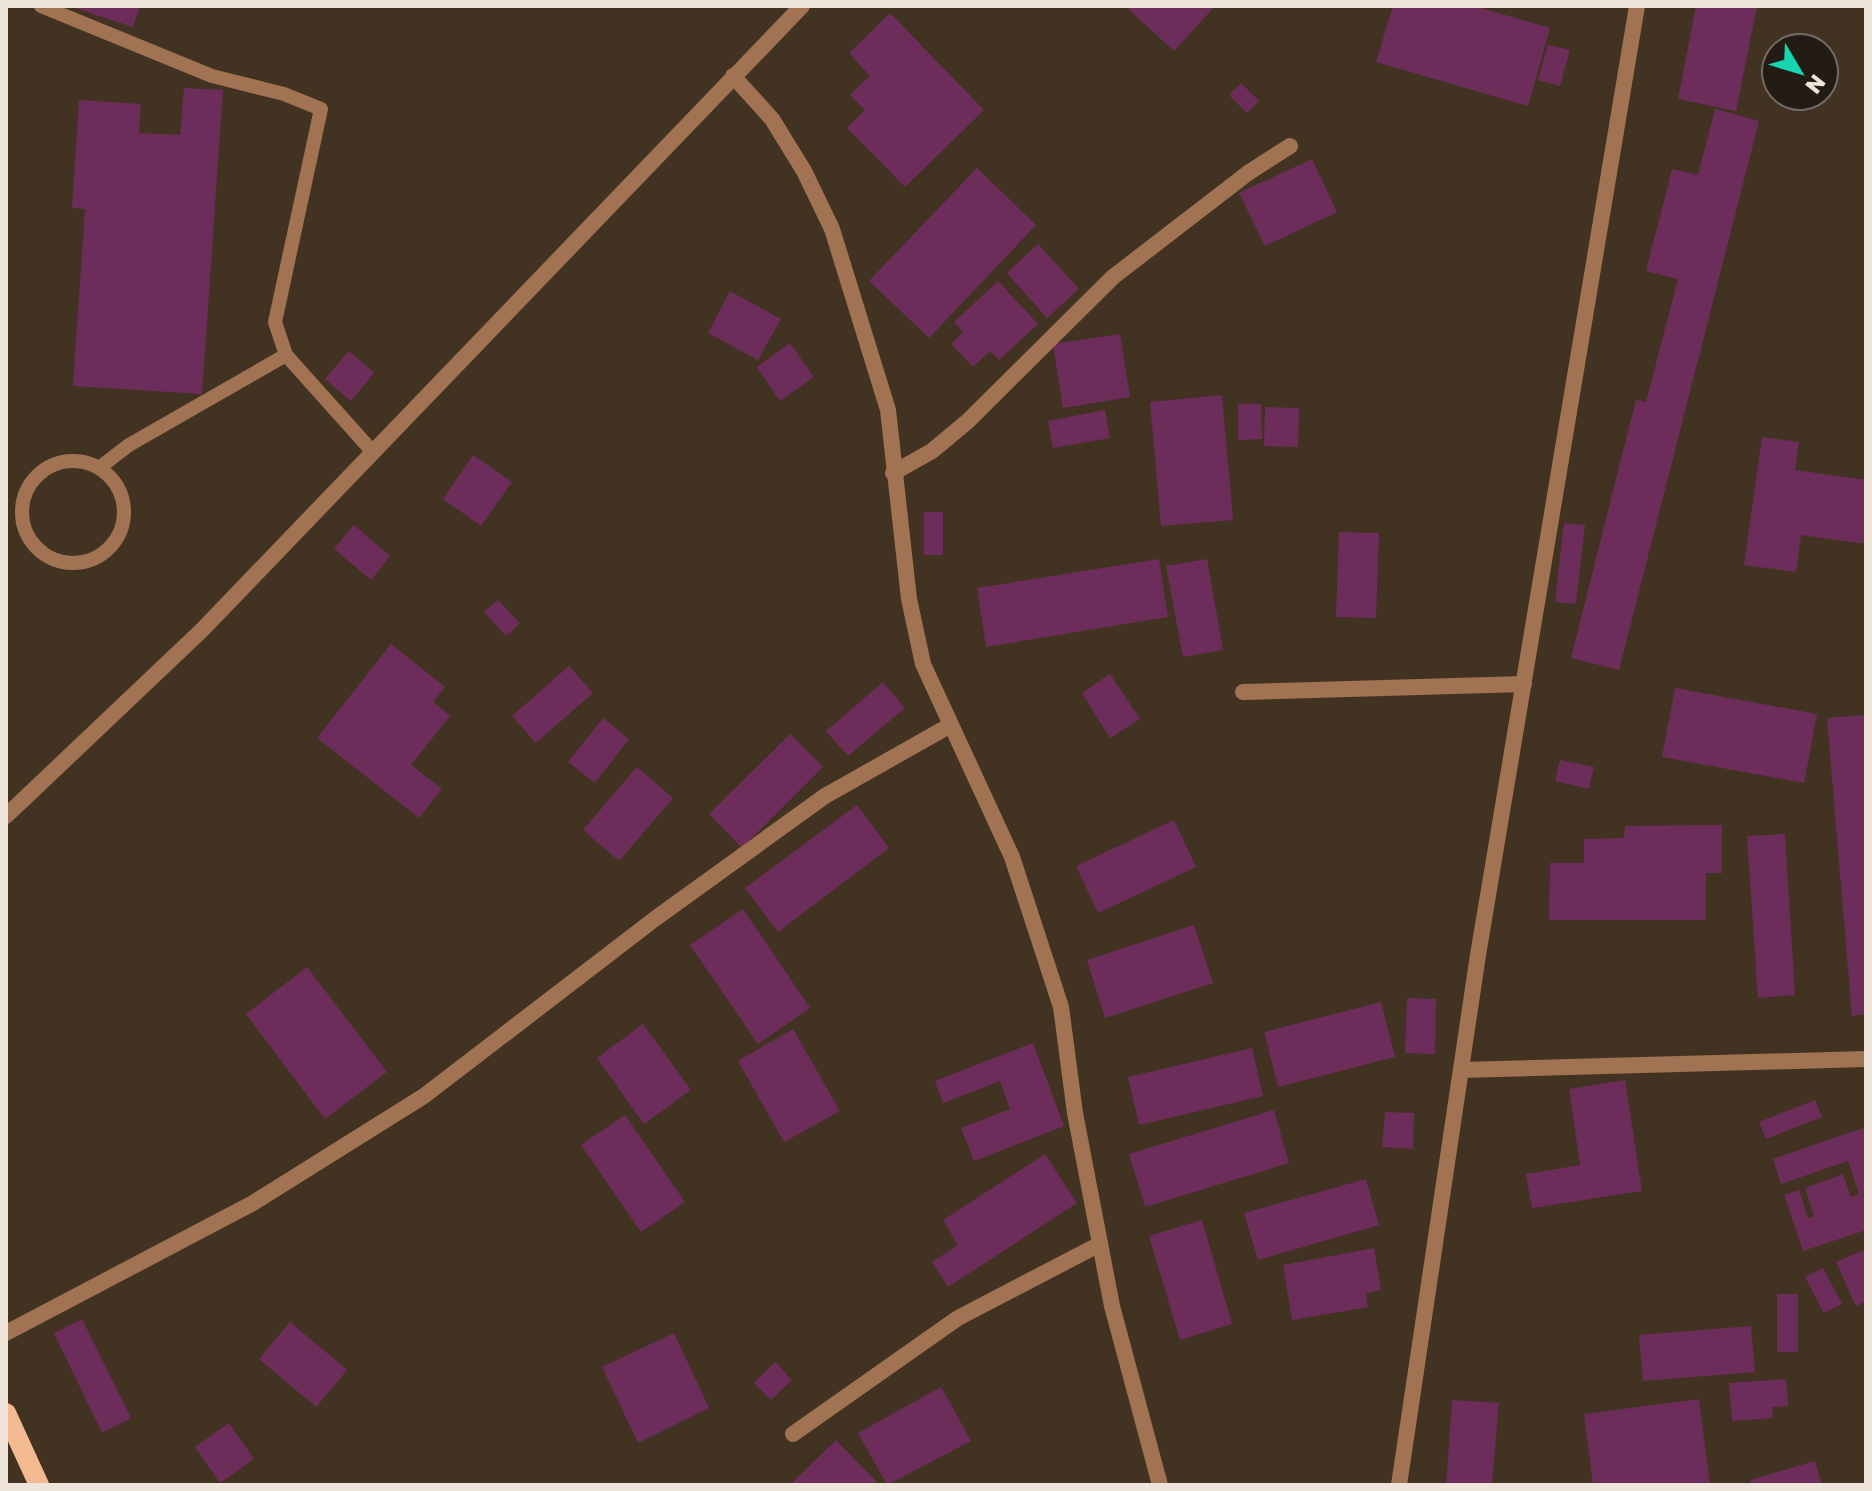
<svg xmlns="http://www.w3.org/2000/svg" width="1872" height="1491" viewBox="0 0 1872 1491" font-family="'Golos Text',sans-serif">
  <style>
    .building { fill: #6d2d5b }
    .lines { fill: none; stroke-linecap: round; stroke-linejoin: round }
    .service { stroke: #a27352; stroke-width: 14 }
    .minor { stroke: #a27352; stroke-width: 16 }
    .primary { stroke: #f3b991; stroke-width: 20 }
  </style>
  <rect width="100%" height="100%" fill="#423222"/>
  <!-- building -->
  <g class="building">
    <path d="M79,6h61l-7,21 -55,-18z"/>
    <path d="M1125,6h90l-41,45z"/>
    <path d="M1393,6h81l76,22 -22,78 -152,-44z"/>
    <path d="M1696,6h61l-21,105 -58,-12z"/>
    <path d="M890,13l94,97 -79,77 -58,-59 18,-18 -15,-15 20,-19 -21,-23z"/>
    <path d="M1548,45l22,5 -10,36 -22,-6z"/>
    <path d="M1241,83l18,18 -12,12 -18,-18z"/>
    <path d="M184,88l39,2 -21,304 -129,-8 12,-177 -13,-1 7,-108 62,4 -2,29 41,2z"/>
    <path d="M1715,109l44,12 -140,549 -48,-12 65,-258 10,2 32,-123 -32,-8 26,-102 26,6z"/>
    <path d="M1312,159l25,53 -72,34 -26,-53z"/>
    <path d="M977,168l59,57 -107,113 -60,-57z"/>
    <path d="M1038,244l41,45 -32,29 -40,-45z"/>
    <path d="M998,281l40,43 -39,36 -9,-9 -17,16 -22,-23 12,-12 -9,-10z"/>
    <path d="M730,291l51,28 -23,41 -50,-27z"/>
    <path d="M1120,334l10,63 -67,11 -10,-64z"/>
    <path d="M790,343l24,34 -34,24 -23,-34z"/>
    <path d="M349,351l25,22 -23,28 -26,-22z"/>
    <path d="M1222,395l11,125 -72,6 -11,-124z"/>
    <path d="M1238,404h23l1,35 -24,1z"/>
    <path d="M1265,407l34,1 -1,39 -34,-1z"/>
    <path d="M1105,410l5,28 -57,10 -5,-27z"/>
    <path d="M1762,437l37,5 -4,28 71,10v64l-65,-9 -5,37 -52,-7z"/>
    <path d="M473,455l39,27 -31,44 -38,-27z"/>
    <rect x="924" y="512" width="19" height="43"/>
    <path d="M1564,523l21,2 -9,79 -21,-2z"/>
    <path d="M354,525l36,31 -19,24 -37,-31z"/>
    <path d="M1339,532l40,1 -3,85 -40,-1z"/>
    <path d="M1159,559l9,58 -182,30 -9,-59z"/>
    <path d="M1207,559l16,91 -40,7 -17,-91z"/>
    <path d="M498,600l22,23 -14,13 -22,-24z"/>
    <path d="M391,644l54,43 -12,15 17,14 -39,49 31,24 -23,29 -102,-80z"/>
    <path d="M569,666l24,27 -57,50 -24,-27z"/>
    <path d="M1110,674l30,45 -30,19 -28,-45z"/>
    <path d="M883,682l22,26 -57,48 -22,-25z"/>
    <path d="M1675,688l142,26 -13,69 -142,-26z"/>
    <path d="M1866,715v299l-14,2 -25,-298z"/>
    <path d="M603,718l26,21 -34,44 -27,-21z"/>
    <path d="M790,734l33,33 -81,81 -33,-34z"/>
    <path d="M1560,760l34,7 -5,22 -34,-8z"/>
    <path d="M637,767l36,31 -54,63 -36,-31z"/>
    <path d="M857,805l32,43 -111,84 -33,-44z"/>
    <path d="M1174,820l22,47 -98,46 -22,-47z"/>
    <path d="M1722,825v48h-16v47h-157l1,-57h34v-24l40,-1 1,-12z"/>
    <path d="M1785,834l10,161 -37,3 -11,-162z"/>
    <path d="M743,909l67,99 -52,36 -68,-99z"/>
    <path d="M1194,925l19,58 -108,35 -18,-58z"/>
    <path d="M307,967l80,105 -62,47 -79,-105z"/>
    <path d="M1407,998l29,1 -1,55 -30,-1z"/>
    <path d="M1381,1002l14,55 -117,30 -14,-55z"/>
    <path d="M643,1024l48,66 -47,34 -47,-66z"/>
    <path d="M793,1029l47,82 -56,31 -46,-81z"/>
    <path d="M1033,1043l31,83 -90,35 -13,-33 49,-19 -10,-28 -57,22 -8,-22z"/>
    <path d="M1252,1048l11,48 -124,29 -11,-48z"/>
    <path d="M1625,1080l17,111 -110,17 -6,-34 54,-9 -11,-76z"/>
    <path d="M1815,1100l7,17 -56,22 -7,-17z"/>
    <path d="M1274,1110l15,53 -144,44 -16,-53z"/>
    <path d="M1385,1112l29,1 -1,36 -31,-2z"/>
    <path d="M625,1115l60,87 -44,30 -60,-87z"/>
    <path d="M1866,1127v103l-63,21 -19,-56 15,-5 9,28 6,-2 -9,-28 38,-14 8,23 8,-3 -11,-33 -67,23 -8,-25z"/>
    <path d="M1045,1154l32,49 -129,84 -16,-25 26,-17 -15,-25z"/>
    <path d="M1366,1179l13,46 -121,35 -14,-47z"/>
    <path d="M1202,1220l30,104 -52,16 -31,-104z"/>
    <path d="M1374,1248l7,42 -15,3 2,14 -76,13 -9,-55z"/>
    <path d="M1866,1249v52l-10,5 -20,-44z"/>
    <path d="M1823,1268l19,36 -18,9 -19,-36z"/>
    <rect x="1777" y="1294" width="21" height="58"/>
    <path d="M82,1319l49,99 -29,15 -48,-100z"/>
    <path d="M290,1322l57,48 -31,37 -57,-48z"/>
    <path d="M1751,1326l4,46 -112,9 -4,-46z"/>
    <path d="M674,1333l35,75 -71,35 -36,-76z"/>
    <path d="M775,1362l17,18 -21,20 -17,-17z"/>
    <path d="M1786,1379l2,27 -16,1 1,11 -41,3 -3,-38z"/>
    <path d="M941,1387l30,54 -84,44 -29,-52z"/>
    <path d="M1699,1399l11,86h-117l-9,-71z"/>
    <path d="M1452,1400l47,3 -7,82h-46z"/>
    <path d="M229,1423l25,36 -34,24 -25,-36z"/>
    <path d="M836,1440l44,45h-90z"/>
    <path d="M1815,1461l7,24h-70l-2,-5z"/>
  </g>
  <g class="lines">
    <!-- service -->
    <g class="service">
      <path d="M41,6l171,70 72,18 37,15 -46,213 11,33 86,96"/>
      <circle cx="73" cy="512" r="51"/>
      <path d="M99,468l30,-23 157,-90"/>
    </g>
    <!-- minor -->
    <g class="minor">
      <path d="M733,76l39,43 32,52 28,58 56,181 21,189 14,65 89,193 49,150 14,106 37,193 48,179"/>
      <path d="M893,473l39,-22 36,-30 145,-144 135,-104 42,-27"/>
      <path d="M1243,692l281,-8"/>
      <path d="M6,816l196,-186 600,-624"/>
      <path d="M1461,1070l405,-11"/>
      <path d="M6,1333l247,-130 171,-107 232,-178 169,-122 124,-70"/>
      <path d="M793,1434l165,-116 142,-74"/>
      <path d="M1399,1485l79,-530 159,-949"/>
    </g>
    <!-- primary -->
    <path class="primary" d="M6,1413l33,72"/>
  </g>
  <!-- border -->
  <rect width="1872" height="1491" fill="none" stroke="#eee4da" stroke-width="16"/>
  <!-- north arrow -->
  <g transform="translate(1800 72) rotate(128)"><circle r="38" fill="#231c15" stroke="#746c64" stroke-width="2"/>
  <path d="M0-6L14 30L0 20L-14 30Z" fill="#18d5b2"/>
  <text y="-12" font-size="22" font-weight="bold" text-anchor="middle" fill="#eee4da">N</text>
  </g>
</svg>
